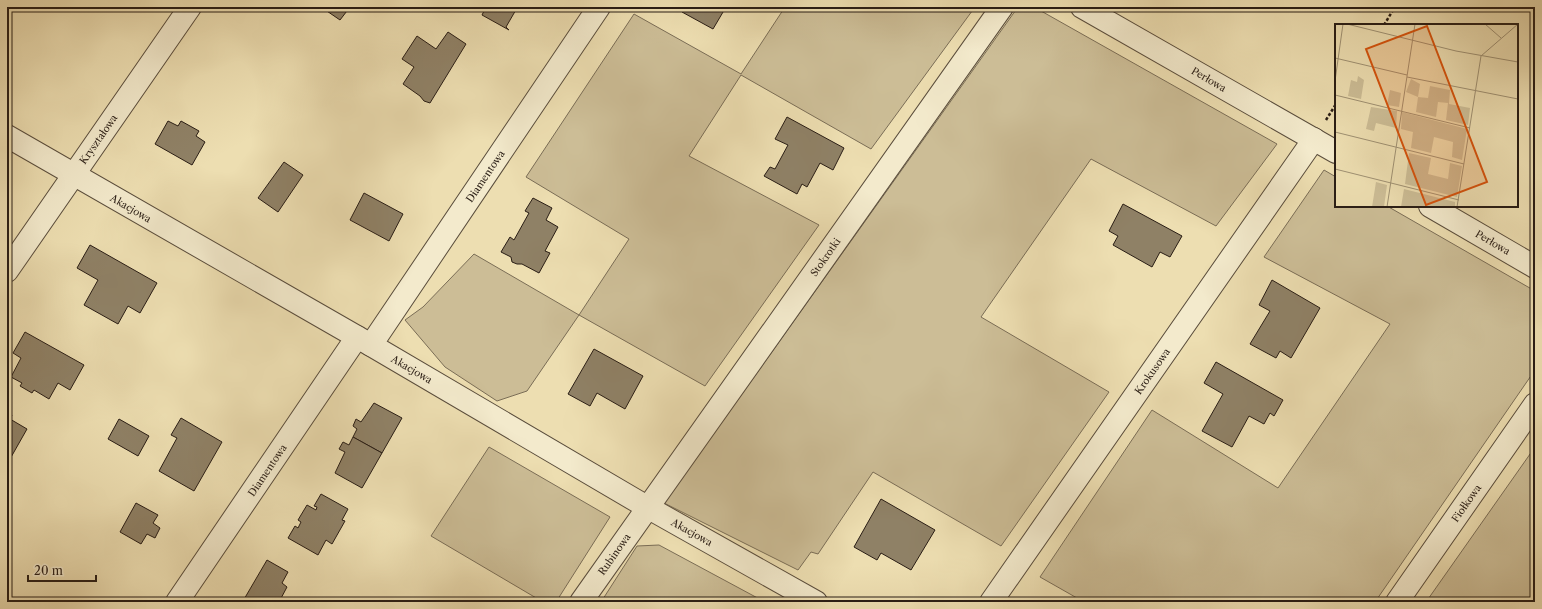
<svg xmlns="http://www.w3.org/2000/svg" width="1542" height="609" viewBox="0 0 1542 609" font-family="'Libre Caslon Text',serif">
  <style>
    .green { fill: #ccbd96; stroke: #7a6d56 }
    .building { fill: #8f8166; stroke: #291d15 }
    .lines { fill: none; stroke-linecap: round; stroke-linejoin: round }
    .street-casing { stroke: #5a4d3c; stroke-width: 24 }
    .path { stroke: #291d15; stroke-width: 2.5; stroke-dasharray: 3 2; stroke-linecap: butt }
    .street { stroke: #f3eacc; stroke-width: 22 }
    .labels { text-anchor: middle; stroke-width: 4; stroke-linejoin: round; paint-order: stroke }
    .street-label { font-size: 10px; fill: #291d15; stroke: #f3eacc }
    .inset-road { fill: none; stroke: #9f9173; stroke-width: 1 }
    .view { fill: #d5530d; fill-opacity: 0.15; stroke: #d5530d; stroke-width: 2 }
    .inset-edge { fill: none; stroke: #291d15; stroke-width: 2 }
  </style>
  <rect width="100%" height="100%" fill="#eddeb1"/>
  <filter id="stains"><feTurbulence type="fractalNoise" baseFrequency=".005" numOctaves="4"/><feColorMatrix values="0 0 0 0 .2 0 0 0 0 .09 0 0 0 0 .02 0 0 0 .5 -.17"/></filter>
  <radialGradient id="worn" r=".72"><stop offset=".6" stop-color="#630" stop-opacity="0"/><stop offset="1" stop-color="#630" stop-opacity=".3"/></radialGradient>
  <!-- green -->
  <g class="green">
    <path d="M785,7h190l-104,142 -130,-74 -52,81 130,69 -114,161 -126,-71 -52,76 -30,10 -52,-34 -40,-47 18,-13 51,-53 105,61 50,-76 -103,-62 108,-163 107,60z"/>
    <path d="M1018,7h16l243,137 -61,82 -125,-67 -110,158 128,75 -108,154 -128,-74 -55,82 -7,-2 -13,18 -134,-67z"/>
    <path d="M1324,170l12,7v29h51l148,85v79l-160,232h-291l-44,-25 112,-167 126,78 112,-164 -126,-67z"/>
    <path d="M489,447l121,70 -54,85h-13l-112,-66z"/>
    <path d="M1535,447v155h-109z"/>
    <path d="M659,545l106,57h-164l36,-56z"/>
  </g>
  <!-- building -->
  <g class="building">
    <path d="M321,7h29l-10,13z"/>
    <path d="M486,7l31,1 -11,19 3,3 -27,-15z"/>
    <path d="M684,7h42l-13,22 -31,-17z"/>
    <path d="M448,32l18,12 -36,59 -6,-2 -4,-5 -17,-12 11,-17 -12,-8 15,-23 19,13z"/>
    <path d="M787,117l57,31 -11,22 -13,-7 -13,24 -5,-3 -5,10 -33,-18 6,-9 5,2 13,-24 -13,-6z"/>
    <path d="M168,121l10,5 3,-5 18,10 -3,5 9,6 -13,23 -37,-21z"/>
    <path d="M284,162l19,13 -25,37 -20,-14z"/>
    <path d="M364,193l39,21 -14,27 -39,-21z"/>
    <path d="M533,198l19,10 -6,12 12,7 -13,24 5,2 -11,20 -17,-9h-5l-5,-2 -1,-5 -10,-5 9,-15 4,3 15,-27 -4,-2z"/>
    <path d="M1123,204l59,32 -12,21 -10,-5 -8,15 -39,-22 5,-9 -9,-5z"/>
    <path d="M90,245l67,38 -17,30 -12,-7 -10,18 -34,-19 14,-25 -21,-12z"/>
    <path d="M1272,280l48,28 -29,50 -11,-7 -4,7 -26,-14 20,-33 -11,-6z"/>
    <path d="M25,332l59,33 -14,25 -12,-7 -9,16 -15,-9 -2,3 -12,-7 2,-3 -11,-6 10,-19 -8,-5z"/>
    <path d="M594,349l49,27 -18,33 -28,-16 -7,13 -22,-12z"/>
    <path d="M1216,362l67,38 -9,16 -4,-3 -6,11 -15,-8 -17,31 -30,-16 21,-37 -19,-11z"/>
    <path d="M374,403l28,15 -20,35 -29,-16 4,-8 -4,-3 3,-7 5,3z"/>
    <path d="M7,412l5,3 -2,4 17,10 -17,30 -3,-1z"/>
    <path d="M181,418l41,24 -28,49 -35,-20 18,-33 -6,-3z"/>
    <path d="M119,419l30,17 -11,20 -30,-17z"/>
    <path d="M353,437l29,16 -20,35 -27,-15 10,-21 -6,-3 4,-7 6,3z"/>
    <path d="M321,494l27,15 -6,11 3,1 -13,23 -6,-4 -8,15 -30,-17 7,-12 3,2 3,-6 -3,-2 9,-15 9,5 1,-3 -3,-1z"/>
    <path d="M881,499l54,31 -24,40 -30,-17 -4,7 -23,-13z"/>
    <path d="M136,503l22,12 -5,8 7,5 -5,10 -8,-4 -6,10 -21,-12z"/>
    <path d="M267,560l21,12 -6,11 5,4 -8,15h-34l-2,-1z"/>
  </g>
  <g class="lines">
    <defs>
      <g id="street">
        <path d="M1082,7l254,145"/>
        <path d="M7,136l364,209 276,162 169,95"/>
        <path d="M1430,206l105,61"/>
        <path d="M7,271l183,-264"/>
        <path d="M371,345l228,-338"/>
        <path d="M177,602l180,-265"/>
        <path d="M581,602l421,-595"/>
        <path d="M991,602l323,-463"/>
        <path d="M1397,602l138,-198"/>
      </g>
    </defs>
    <!-- street casing -->
    <use href="#street" class="street-casing"/>
    <!-- path -->
    <g class="path">
      <path d="M1384,25l11,-18"/>
      <path d="M1326,120l10,-16"/>
    </g>
    <!-- street -->
    <use href="#street" class="street"/>
  </g>
  <g class="labels">
    <!-- street labels -->
    <g class="street-label">
      <text transform="translate(1209 79) rotate(30)" y="4">Perłowa</text>
      <text transform="translate(98 139) rotate(-55)" y="4">Kryształowa</text>
      <text transform="translate(485 176) rotate(-56)" y="4">Diamentowa</text>
      <text transform="translate(131 208) rotate(30)" y="4">Akacjowa</text>
      <text transform="translate(1493 242) rotate(30)" y="4">Perłowa</text>
      <text transform="translate(825 257) rotate(-55)" y="4">Stokrotki</text>
      <text transform="translate(412 369) rotate(30)" y="4">Akacjowa</text>
      <text transform="translate(1152 371) rotate(-55)" y="4">Krokusowa</text>
      <text transform="translate(267 470) rotate(-56)" y="4">Diamentowa</text>
      <text transform="translate(1466 503) rotate(-55)" y="4">Fiołkowa</text>
      <text transform="translate(692 532) rotate(29)" y="4">Akacjowa</text>
      <text transform="translate(614 554) rotate(-55)" y="4">Rubinowa</text>
    </g>
  </g>
  <!-- overview -->
  <g transform="translate(1335 24)">
    <rect width="183" height="183" fill="#eddeb1"/>
    <path d="M23,52l6,4 -3,19 -13,-3 3,-16 6,2zM76,55l9,5 -2,13 10,1 2,-12 20,4 -1,14 21,4 -2,17 -22,-5 2,-17 -10,-1 -2,15 -20,-5 2,-15 -12,-5zM55,66l11,3 -2,14 -12,-2zM36,83l26,4 -1,17 -20,-5 -2,8 -8,-2zM67,88l65,17 -5,31 -10,-3 1,-15 -19,-5 -3,16 -20,-5 2,-16 -12,-3zM74,129l22,5 -3,16 20,5 2,-16 12,3 -5,31 -52,-13zM41,158l11,3 -3,22h-12zM69,165l51,13v5h-54z" fill="#ccbd96"/>
    <path class="inset-road" d="M12,0l109,27 62,11M150,0l16,14M0,34l72,17M72,53l111,22M0,57l8,-57M0,71l135,33M0,108l129,32M0,145l124,31M52,183l28,-183M122,183l24,-151 37,-32"/>
    <path class="view" d="M92,2l60,156 -61,23 -60,-156z"/>
    <rect width="183" height="183" class="inset-edge"/>
  </g>
  <!-- margin -->
  <rect width="1542" height="609" fill="none" stroke="#eddeb1" stroke-width="24"/>
  <rect x="8" y="8" width="1526" height="593" fill="none" stroke="#291d15" stroke-width="2"/>
  <rect x="12" y="12" width="1518" height="585" fill="none" stroke="#291d15"/>
  <!-- scale -->
  <path d="M28 575v6h68v-6" fill="none" stroke="#291d15" stroke-width="2"/>
  <text x="34" y="575" font-size="12" fill="#291d15" stroke="#f3eacc" stroke-width="3" paint-order="stroke">20 m</text>
  <rect width="100%" height="100%" filter="url(#stains)"/>
  <rect width="100%" height="100%" fill="url(#worn)"/>
</svg>
